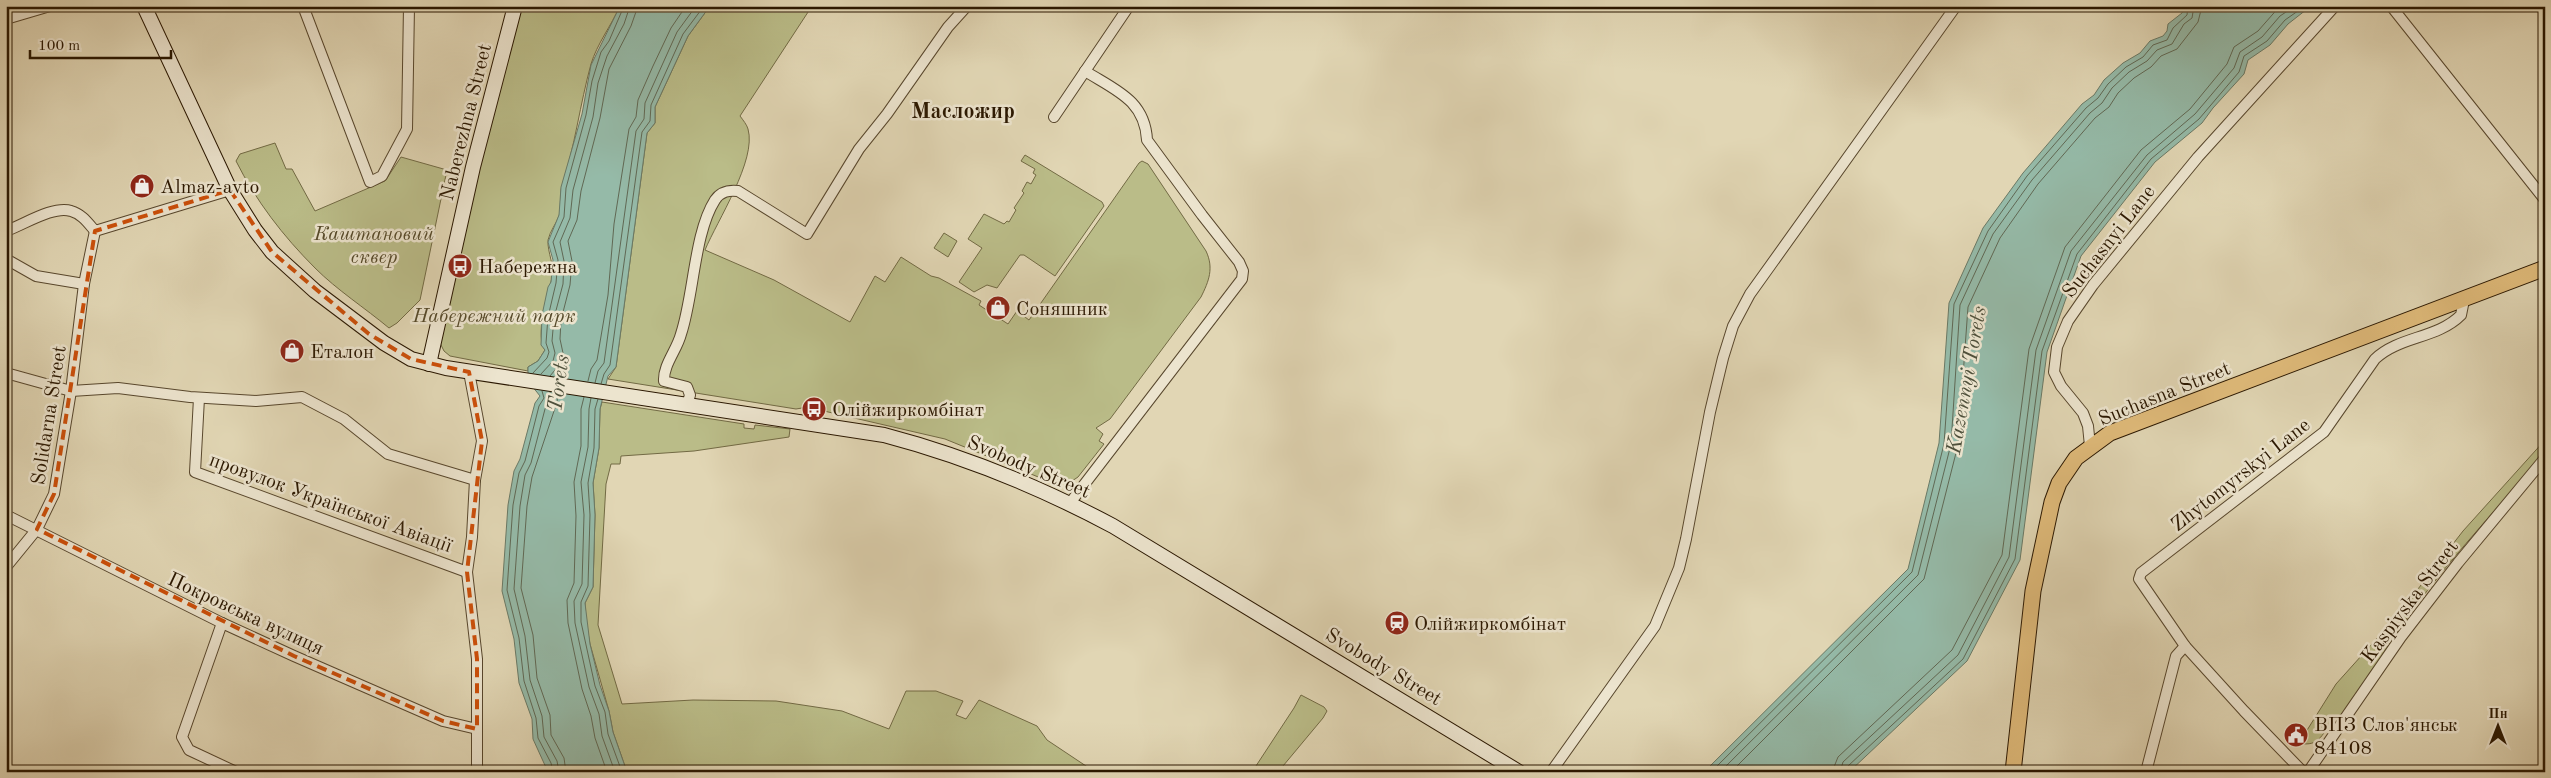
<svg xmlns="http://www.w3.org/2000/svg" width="2551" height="778" viewBox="0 0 2551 778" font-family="'Old Standard TT',serif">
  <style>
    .green { fill: #babc88; stroke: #726a44 }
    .water { fill: #95baa8; stroke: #6a7965 }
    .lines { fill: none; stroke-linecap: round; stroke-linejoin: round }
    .shore { stroke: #606854; stroke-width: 1 }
    .street-casing { stroke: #58472d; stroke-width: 12 }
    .secondary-casing { stroke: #2a1700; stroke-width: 16 }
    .primary-casing { stroke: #2a1700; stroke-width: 17 }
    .street { stroke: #ece4ce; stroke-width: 10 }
    .secondary { stroke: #ece4ce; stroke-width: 14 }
    .primary { stroke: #e0bb7a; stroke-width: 15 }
    .marked { fill: none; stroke: #cc4f0a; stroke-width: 4; stroke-dasharray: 10 6; stroke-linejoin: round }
    .labels { text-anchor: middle; stroke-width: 5; stroke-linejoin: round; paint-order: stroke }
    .street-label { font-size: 20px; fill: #2a1700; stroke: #ece4ce }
    .poi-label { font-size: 20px; fill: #2a1700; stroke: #ece4ce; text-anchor: start }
    .park-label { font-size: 20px; font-style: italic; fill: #554929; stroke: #ece4ce }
    .water-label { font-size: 21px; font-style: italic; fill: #4f503b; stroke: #ece4ce }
    .quarter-label { font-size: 22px; font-weight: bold; fill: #2a1700; stroke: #ece4ce }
  </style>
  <rect width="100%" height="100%" fill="#e1d6b4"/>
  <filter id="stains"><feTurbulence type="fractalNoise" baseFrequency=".004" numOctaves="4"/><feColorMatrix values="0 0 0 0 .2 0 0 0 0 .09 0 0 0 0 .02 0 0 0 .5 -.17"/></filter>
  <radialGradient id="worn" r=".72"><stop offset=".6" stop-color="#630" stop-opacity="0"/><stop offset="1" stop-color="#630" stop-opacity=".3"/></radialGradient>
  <!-- green -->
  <g class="green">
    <path d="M520,6h100c-9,20 -23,38 -29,58 -11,40 -16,82 -29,122 -3,9 0,21 -3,30 -3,8 -9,15 -11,24 -1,13 8,26 3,42 -4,13 -16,55 -6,68l-7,11 -10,6v4l-78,-15 -6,-5 -5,-10 36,-161z"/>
    <path d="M710,6h102l-72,110c3,4 7,9 8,13 9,31 -31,92 -43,121l69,30 76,42 25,-46 10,6 16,-25 30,19 8,2 42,23 -2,4 29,19 9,-13 12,9 110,-157 3,-2 6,3 58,87c8,17 3,30 -5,46l-91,122 -14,9 7,6 -4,7 5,3 -26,33 -9,6 -4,-5 -12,5 -108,-44 -121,-28 -5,-5 -10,-2 -1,3 -12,2 -188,-30 8,-12 31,-234 8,-10v-16l33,-71z"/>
    <path d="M275,143l11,26h6l23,42 70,-30 16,-24 46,13 -27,130 -23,23 -8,5c-24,-20 -52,-38 -74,-60 -32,-32 -59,-67 -79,-107l4,-7z"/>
    <path d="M1025,155l77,47 2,4 -49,70 -31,-21h-4l-23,33 -10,-3 -13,7 -15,-10 23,-34 -14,-9 16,-25 20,10 3,-3 2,1 7,-12 -2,-2 10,-15 -2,-2 5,-9 4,2 5,-9 -3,-2 2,-4 -14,-8z"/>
    <path d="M944,233l13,8 -9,16 -14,-9z"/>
    <path d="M602,402l142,22v4l10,1 1,-4 35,4 -1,8 -95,14 -73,5 -1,8h-9l-5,20 -8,141 24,79 71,-4 83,1 66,10 47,18 17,-38h30l27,10 -7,14 10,4 13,-19 58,26 10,14 48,32h-468l-14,-40 -4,-21 -19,-67 -4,-22 -1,-19 8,-16 2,-72 -2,-32 6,-35 1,-39z"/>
    <path d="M2545,440v11c-51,63 -109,121 -153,189 -11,15 -42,75 -58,78 -11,14 -14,30 -35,25l37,-59 61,-68 66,-85z"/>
    <path d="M1301,695l23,12 3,4 -4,7 -45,54h-26l42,-64z"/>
  </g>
  <!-- water -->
  <g class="water">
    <path d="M620,6h90l-22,30 -33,71v16l-8,10 -31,234 -8,9 -8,33 -1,39 -6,35 2,32 -2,72 -8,16 5,41 10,41 9,26 4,21 14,40h-79l-15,-33 -1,-20 -13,-36 -5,-44 -12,-48 6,-86 6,-34 6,-12 15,-56 5,-7 -12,-15v-14l10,-6 7,-11 -4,-5 1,-30 6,-28 3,-5 2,-22 -5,-18 11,-27 2,-28 21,-73 9,-49z"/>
    <path d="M2185,6h126l-23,18 -18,21 -22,15 -4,14 -31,34 -11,15 -47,39 -74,94 -34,96 -27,208 -53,101 -118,111h-145l204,-203 31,-126 10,-140 34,-75 40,-55 59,-69 12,-9 10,-15 19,-17 17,-10 10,-12 13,-5 4,-5 1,-7 14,-11z"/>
  </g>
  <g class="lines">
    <!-- shore -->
    <g class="shore">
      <path d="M533,373l14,-15 2,-6 -3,-9 2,-26 8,-34 2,-23 -5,-18 11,-25 2,-29 20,-73 6,-34 9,-29 8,-11 15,-35"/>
      <path d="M541,374l12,-13 2,-8 -3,-12 2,-23 9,-34 1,-23 -4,-19 10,-24 3,-28 20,-73 5,-34 9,-27 17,-32 6,-18"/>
      <path d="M550,376l10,-12 3,-11 -3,-14 1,-19 9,-35 2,-24 -4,-20 9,-21 4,-29 19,-73 9,-49 22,-43 7,-20"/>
      <path d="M588,381l3,-12 6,-9 11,-65 6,-71 15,-95 7,-12 2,-17 15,-34 18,-38 15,-22"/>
      <path d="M595,383l3,-12 6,-8 32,-232 8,-12 1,-16 32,-71 19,-26"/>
      <path d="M601,384l3,-10 6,-9 32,-233 8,-11 1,-16 32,-71 21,-28"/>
      <path d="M542,391l2,7 -5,8 -14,55 -6,12 -6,32 -6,85 12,48 5,43 12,37 2,20 13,25 2,9"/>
      <path d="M550,392v8l-5,9 -14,54 -6,12 -5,31 -6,83 11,47 5,44 12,36 2,21 13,24 2,11"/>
      <path d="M558,393l-1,9 -25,75 -5,29 -6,82 12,47 4,43 13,37 1,20 13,23 2,14"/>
      <path d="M584,397l-3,12v37l-7,36 2,34 -2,67 -7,17 1,23 14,66 9,27 4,22 12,34"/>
      <path d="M591,398l-2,11 -1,38 -7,35 3,33 -2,69 -8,17 1,22 14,64 10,27 3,22 13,36"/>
      <path d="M598,399l-3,10 -1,39 -6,35 2,32 -2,71 -7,16v20l14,64 10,26 3,22 14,38"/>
      <path d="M1711,772l201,-200 32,-128 10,-140 34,-73 39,-55 59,-68 12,-10 10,-14 18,-17 17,-10 10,-12 14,-5 6,-12 14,-13 1,-9"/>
      <path d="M1720,772l198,-197 33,-131 9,-139 33,-71 39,-54 58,-67 12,-10 10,-15 17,-16 18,-11 10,-11 15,-6 12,-20 8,-6 2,-12"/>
      <path d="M1731,772l193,-193 34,-134 10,-138 32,-69 38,-54 57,-66 14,-11 9,-14 16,-15 17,-11 10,-11 16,-7 21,-27 4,-16"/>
      <path d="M1832,772l6,-15 114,-107 50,-95 27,-206 36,-102 76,-97 49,-41 37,-45 7,-17 24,-16 22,-25"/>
      <path d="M1840,772l3,-10 115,-107 51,-98 27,-207 35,-99 76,-96 48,-41 39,-46 6,-16 22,-15 18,-21 15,-10"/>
      <path d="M1846,772l2,-6 115,-107 52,-100 27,-208 35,-97 74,-95 48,-40 40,-47 5,-16 23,-15 18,-21 20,-14"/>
    </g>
    <defs>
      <g id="street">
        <path d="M303,6l67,176 12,-6 25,-47 2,-123"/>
        <path d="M2391,6l154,194"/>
        <path d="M6,19l44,-13"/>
        <path d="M1054,117l75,-111"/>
        <path d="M6,231c17,-6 48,-26 65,-20 11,3 17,12 24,20l135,-41"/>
        <path d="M6,259l30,17 48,8"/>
        <path d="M469,372l13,69 -7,39 -3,57 -5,35 10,87v113"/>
        <path d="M6,373l65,18 47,-3 72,9 66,4 46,-4 42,22 44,35 87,26"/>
        <path d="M199,398l-4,74 272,100"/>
        <path d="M687,405l3,-10 -3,-8 -23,-6c-1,-16 13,-31 17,-47 13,-39 13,-101 34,-134 6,-9 14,-10 23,-9l69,43 52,-85 28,-35 61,-87 19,-21"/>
        <path d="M2090,446l-2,-20 -5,-13 -22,-27 -7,-14 3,-25 11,-26 25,-36 105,-128 137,-151"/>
        <path d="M1070,503l172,-224 1,-8 -4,-9 -37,-47 -55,-75c-2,-40 -32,-50 -62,-69"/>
        <path d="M6,515l216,108 72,33 149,65 34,8"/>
        <path d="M6,567l31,-38 17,-35 17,-103 13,-107 11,-53"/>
        <path d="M222,623l-40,114 7,13 47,22"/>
        <path d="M1551,772l104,-146 24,-58 7,-29 24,-127 13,-54 10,-32 17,-32 206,-288"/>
        <path d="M2146,772l30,-116 9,-10"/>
        <path d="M2303,772l-59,-61 -59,-65 -46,-67 2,-6 183,-141 51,-73c24,-23 62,-20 86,-44l3,-15"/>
        <path d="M2308,772l93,-135 57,-74 87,-105"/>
      </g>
      <g id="secondary">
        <path d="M144,6l86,184 25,40 17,22 43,39 69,52 27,16 35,9 438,67c80,21 156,52 229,91l406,246"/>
        <path d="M429,364l44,-197 42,-161"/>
      </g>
      <path id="primary" d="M2013,772l20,-181 19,-89 7,-19 17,-25 34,-25 435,-165"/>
    </defs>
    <!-- street casing -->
    <use href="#street" class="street-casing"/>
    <!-- secondary casing -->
    <use href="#secondary" class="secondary-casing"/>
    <!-- primary casing -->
    <use href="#primary" class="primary-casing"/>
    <!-- street -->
    <use href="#street" class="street"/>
    <!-- secondary -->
    <use href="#secondary" class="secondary"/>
    <!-- primary -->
    <use href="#primary" class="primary"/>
  </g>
  <!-- marked area -->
  <path class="marked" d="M230,190l42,62 97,82 42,25 58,13 13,69 -15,131 10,87v70l-34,-8 -149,-65 -257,-127 17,-35 41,-263z"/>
  <!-- icons -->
  <defs>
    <symbol id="shop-disc" viewBox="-11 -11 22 22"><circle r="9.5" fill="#8f2418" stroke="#ece4ce"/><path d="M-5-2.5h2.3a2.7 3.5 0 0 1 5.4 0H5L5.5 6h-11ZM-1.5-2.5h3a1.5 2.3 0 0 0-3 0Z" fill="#fff"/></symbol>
    <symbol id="bus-disc" viewBox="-11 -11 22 22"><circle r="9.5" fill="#8f2418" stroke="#ece4ce"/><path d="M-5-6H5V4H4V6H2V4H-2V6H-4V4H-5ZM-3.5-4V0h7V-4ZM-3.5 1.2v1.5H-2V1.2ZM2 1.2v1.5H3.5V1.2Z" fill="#fff"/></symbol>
    <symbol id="station-disc" viewBox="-11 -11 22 22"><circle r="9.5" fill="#8f2418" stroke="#ece4ce"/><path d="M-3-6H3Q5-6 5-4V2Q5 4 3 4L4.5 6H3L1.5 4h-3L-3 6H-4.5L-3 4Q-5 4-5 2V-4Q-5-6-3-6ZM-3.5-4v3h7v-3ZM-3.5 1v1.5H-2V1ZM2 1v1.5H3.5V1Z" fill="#fff"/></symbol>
    <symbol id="civic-disc" viewBox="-11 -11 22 22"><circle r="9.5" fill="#8f2418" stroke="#ece4ce"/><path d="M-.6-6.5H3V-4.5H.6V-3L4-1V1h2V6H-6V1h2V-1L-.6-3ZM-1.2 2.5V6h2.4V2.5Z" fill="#fff"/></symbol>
  </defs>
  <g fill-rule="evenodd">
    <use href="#shop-disc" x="128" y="172" width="28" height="28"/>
    <use href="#bus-disc" x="446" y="252" width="28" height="28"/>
    <use href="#shop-disc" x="984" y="294" width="28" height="28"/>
    <use href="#shop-disc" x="278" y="337" width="28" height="28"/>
    <use href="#bus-disc" x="800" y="395" width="28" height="28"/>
    <use href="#station-disc" x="1383" y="609" width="28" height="28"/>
    <use href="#civic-disc" x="2282" y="721" width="28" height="28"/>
  </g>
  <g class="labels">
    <!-- street labels -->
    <g class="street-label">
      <text transform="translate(465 122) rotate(-76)" y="7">Naberezhna Street</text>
      <text transform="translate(2108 241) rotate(-52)" y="7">Suchasnyi Lane</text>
      <text transform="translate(2164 393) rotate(-22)" y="7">Suchasna Street</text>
      <text transform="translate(48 415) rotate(-81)" y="7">Solidarna Street</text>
      <text transform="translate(1029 466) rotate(23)" y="7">Svobody Street</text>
      <text transform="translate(2240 474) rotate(-38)" y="7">Zhytomyrskyi Lane</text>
      <text transform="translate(331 502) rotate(20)" y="7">провулок Української Авіації</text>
      <text transform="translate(2409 601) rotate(-53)" y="7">Kaspiyska Street</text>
      <text transform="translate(246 613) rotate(25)" y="7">Покровська вулиця</text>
      <text transform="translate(1384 666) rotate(31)" y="7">Svobody Street</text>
    </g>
    <!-- poi labels -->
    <g class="poi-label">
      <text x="160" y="193">Almaz-avto</text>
      <text x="478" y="273">Набережна</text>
      <text x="1016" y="315">Соняшник</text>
      <text x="310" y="358">Еталон</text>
      <text x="832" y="416">Олійжиркомбінат</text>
      <text x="1414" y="630">Олійжиркомбiнат</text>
      <text x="2314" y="731">ВПЗ Слов'янськ<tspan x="2314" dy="23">84108</tspan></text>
    </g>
    <!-- park labels -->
    <g class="park-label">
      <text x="374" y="240">Каштановий<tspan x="374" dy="23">сквер</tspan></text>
      <text x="494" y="322">Набережний парк</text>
    </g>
    <!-- water labels -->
    <g class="water-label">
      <text transform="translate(1966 380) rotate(-80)" y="7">Kazennyi Torets</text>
      <text transform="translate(558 383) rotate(-82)" y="7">Torets</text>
    </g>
    <!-- quarter labels -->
    <g class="quarter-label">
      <text x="963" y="118">Масложир</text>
    </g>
  </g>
  <!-- margin -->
  <rect width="2551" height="778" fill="none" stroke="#e1d6b4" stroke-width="25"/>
  <rect x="8" y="8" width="2536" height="763" fill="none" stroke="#2a1700" stroke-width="2.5"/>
  <rect x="12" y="12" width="2526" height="753" fill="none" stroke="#2a1700"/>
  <!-- north arrow -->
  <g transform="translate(2498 726)" stroke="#ece4ce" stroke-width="4" paint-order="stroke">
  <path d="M0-4L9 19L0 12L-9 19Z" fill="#2a1700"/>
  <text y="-8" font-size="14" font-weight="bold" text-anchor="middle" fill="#2a1700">Пн</text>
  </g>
  <!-- scale -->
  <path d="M30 50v8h141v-8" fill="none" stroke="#2a1700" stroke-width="2.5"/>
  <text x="38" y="50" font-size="15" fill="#2a1700" stroke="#ece4ce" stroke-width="4" paint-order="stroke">100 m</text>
  <rect width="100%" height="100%" filter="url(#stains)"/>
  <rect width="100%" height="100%" fill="url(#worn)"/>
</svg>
